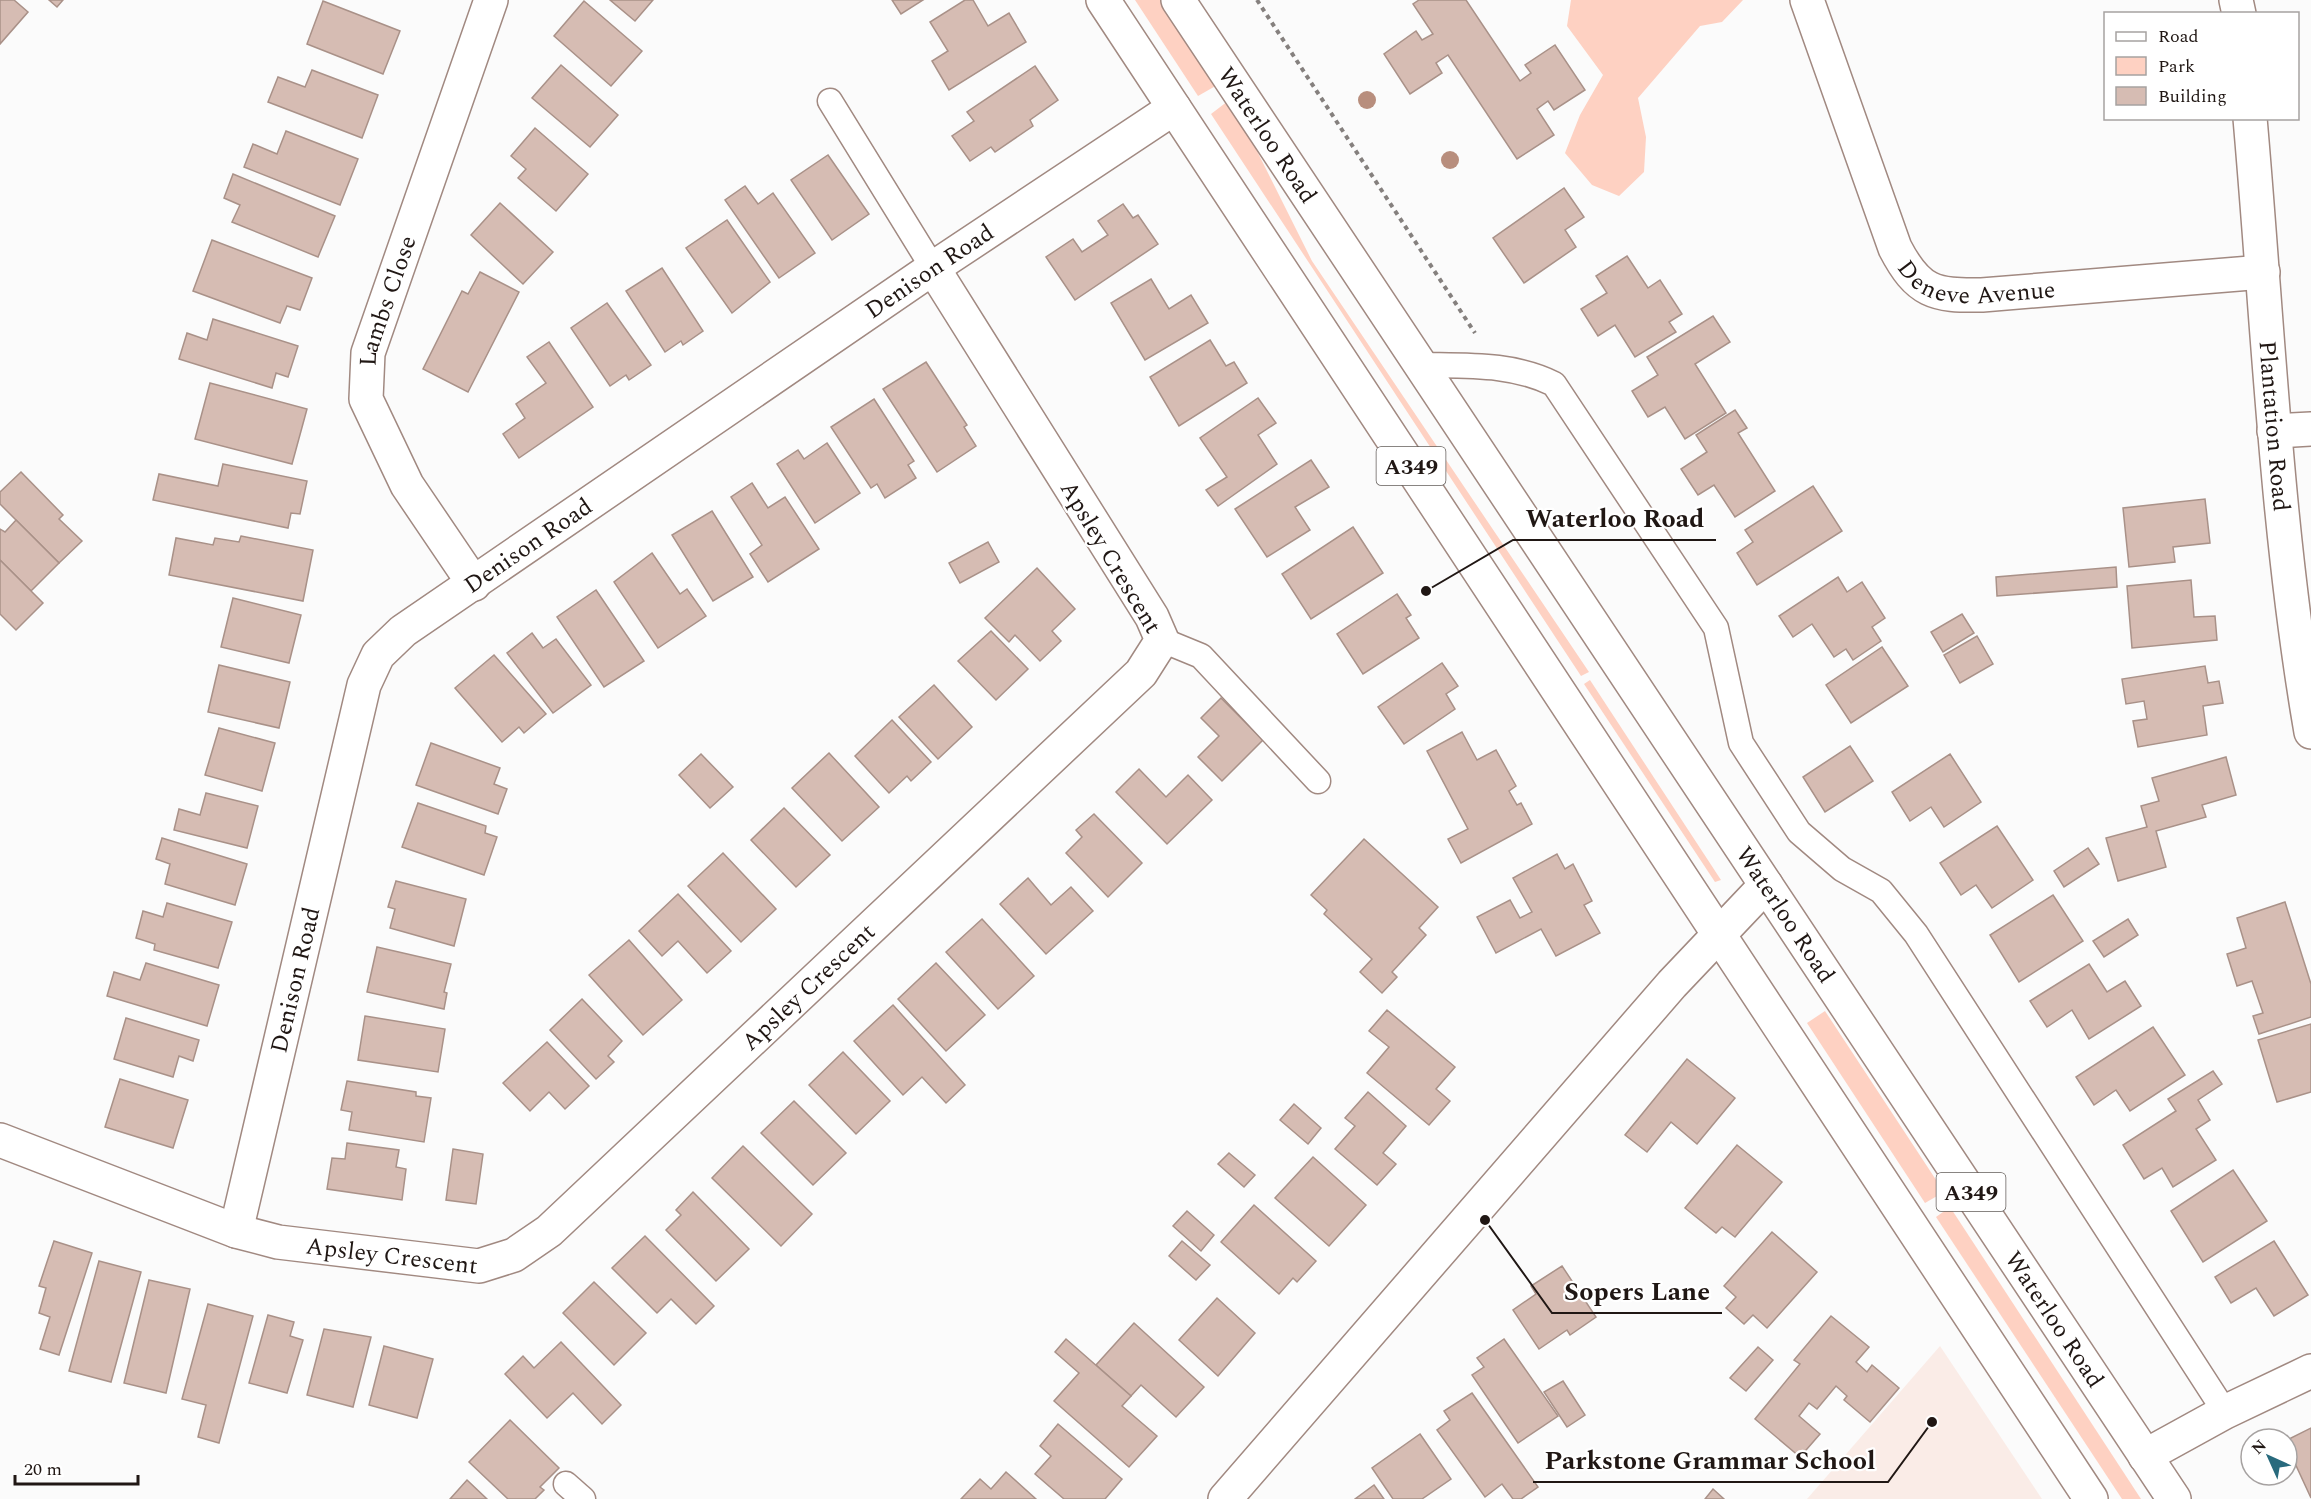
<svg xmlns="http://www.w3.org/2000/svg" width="2311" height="1499" viewBox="0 0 2311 1499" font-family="Spectral,serif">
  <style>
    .built { fill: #faece7 }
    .green { fill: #fed1c2 }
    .building { fill: #d6bcb3; stroke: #a99188; stroke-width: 1.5 }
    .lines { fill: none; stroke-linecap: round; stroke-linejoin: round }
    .service-casing { stroke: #a18981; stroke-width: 27 }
    .minor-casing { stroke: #a18981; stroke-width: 36 }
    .primary-casing { stroke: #a18981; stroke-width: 36 }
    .path { stroke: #85807e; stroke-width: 4; stroke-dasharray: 4.5 4.5; stroke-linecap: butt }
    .service { stroke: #fff; stroke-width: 24 }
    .minor { stroke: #fff; stroke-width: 33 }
    .primary { stroke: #fff; stroke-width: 33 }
    .tree { fill: #b88e7d }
    .labels { text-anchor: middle; stroke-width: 4.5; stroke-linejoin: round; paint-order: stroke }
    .shield { fill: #fff; stroke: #635d5a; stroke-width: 1.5 }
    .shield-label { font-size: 22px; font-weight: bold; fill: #201714 }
    .street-label { font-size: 24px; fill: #201714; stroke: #fff }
    .leader { fill: none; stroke: #201714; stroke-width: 2 }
    .callout-dot { fill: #201714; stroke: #fff; stroke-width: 2 }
    .callout-label { font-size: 26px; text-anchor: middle; font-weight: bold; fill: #201714; stroke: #fff; stroke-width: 4.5; stroke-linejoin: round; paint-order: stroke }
  </style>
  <rect width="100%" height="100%" fill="#fbfbfb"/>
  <!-- built -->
  <path class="built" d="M1940,1346l102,153h-235z"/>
  <!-- green -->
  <g class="green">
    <path d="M1135,0h28l56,84 -21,12z"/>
    <path d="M1571,0h172l-21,22 -22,4 -62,72 8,39 -2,35 -25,24 -27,-11 -27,-32 15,-38 23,-40 -36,-49z"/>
    <path d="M1228,101l27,46 57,114 277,411 -8,4 -370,-562z"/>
    <path d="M1590,680l131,200 -6,2 -131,-198z"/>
    <path d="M1825,1011l119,181 -19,11 -118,-180z"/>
    <path d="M1950,1207l191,292h-19l-186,-282z"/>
  </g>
  <!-- building -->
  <g class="building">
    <path d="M0,0h14l14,12 -28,32z"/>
    <path d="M49,0h14l-6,7z"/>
    <path d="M610,0h43l-18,21z"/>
    <path d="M892,0h31l-22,14z"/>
    <path d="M965,0h8l15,26 21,-13 17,29 -77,48 -17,-29 16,-10 -18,-29z"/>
    <path d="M1419,0h47l54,81 11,-8 -6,-8 30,-20 30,45 -31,20 -6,-9 -11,8 17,26 -37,24 -69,-104 -12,8 6,10 -32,21 -26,-40 32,-23 6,9 11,-6 -20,-30z"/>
    <path d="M323,1l77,30 -17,43 -76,-30z"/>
    <path d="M584,1l58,50 -31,35 -57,-50z"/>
    <path d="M561,65l57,50 -28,32 -58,-49z"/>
    <path d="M1035,66l23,34 -28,20 3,6 -38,26 -4,-5 -21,14 -18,-25 22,-15 -7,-9z"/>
    <path d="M312,70l66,25 -16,43 -94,-36 10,-25 27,10z"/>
    <path d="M535,128l53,46 -32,37 -38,-33 8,-9 -15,-13z"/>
    <path d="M286,131l72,28 -18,46 -96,-38 9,-23 24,10z"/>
    <path d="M828,155l41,59 -37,26 -41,-60z"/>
    <path d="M233,174l102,42 -17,41 -86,-35 8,-17 -16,-7z"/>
    <path d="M745,186l13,18 15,-11 42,60 -36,25 -54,-78z"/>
    <path d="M1564,188l20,29 -19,13 11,17 -52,36 -31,-45z"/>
    <path d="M500,203l53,49 -30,32 -52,-49z"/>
    <path d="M1123,204l10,14 5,-3 20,29 -83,56 -29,-43 27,-18 9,13 26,-17 -10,-14z"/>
    <path d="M727,220l43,62 -38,31 -46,-65z"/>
    <path d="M212,240l100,38 -12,32 -13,-4 -7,17 -87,-32z"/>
    <path d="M1627,256l21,32 12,-8 22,34 -13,8 7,10 -41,25 -20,-32 -17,11 -17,-27 26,-16 -11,-17z"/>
    <path d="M662,268l41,63 -20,14 -2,-4 -16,11 -39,-61z"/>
    <path d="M480,272l39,20 -51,100 -45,-23 39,-78 6,3z"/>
    <path d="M1151,279l18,30 22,-14 17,28 -63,37 -34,-57z"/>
    <path d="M607,303l44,62 -22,15 -3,-5 -16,11 -39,-58z"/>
    <path d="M1713,316l17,26 -35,22 31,49 -41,26 -20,-32 -17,10 -16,-26 26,-16 -11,-18z"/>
    <path d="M213,319l85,27 -10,31 -12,-4 -4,15 -93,-29 8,-26 20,7z"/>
    <path d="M1210,340l16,26 8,-4 13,21 -68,43 -29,-49z"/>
    <path d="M549,342l44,65 -74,51 -16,-24 22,-16 -9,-14 30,-21 -19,-26z"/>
    <path d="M926,362l41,63 -3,2 12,19 -39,26 -54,-83z"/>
    <path d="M210,383l97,26 -15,55 -97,-25z"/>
    <path d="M1258,398l18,25 -18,12 19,29 -59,42 -12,-16 21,-13 -27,-39z"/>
    <path d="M874,399l40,62 -6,4 8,13 -31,20 -8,-14 -6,4 -40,-61z"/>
    <path d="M1735,410l12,18 -9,5 37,58 -40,26 -21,-32 -16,10 -17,-26 26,-17 -11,-17z"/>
    <path d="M827,443l33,50 -45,30 -38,-59 21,-14 6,9z"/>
    <path d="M1311,460l18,27 -34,20 15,23 -43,27 -32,-48z"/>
    <path d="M223,464l84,17 -7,33 -9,-1 -3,15 -135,-28 6,-26 59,12z"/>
    <path d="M21,472l42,43 -4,4 23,22 -23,22 -59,-59v-12z"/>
    <path d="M752,483l16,25 17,-11 34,52 -51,33 -18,-28 12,-9 -31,-48z"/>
    <path d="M1813,486l29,45 -85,54 -20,-32 16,-11 -8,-12z"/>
    <path d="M2205,499l5,44 -37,4 2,15 -46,5 -6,-59z"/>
    <path d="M712,511l41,66 -40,24 -41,-66z"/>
    <path d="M16,520l43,43 -28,28 -31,-31v-31l5,3z"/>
    <path d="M1353,527l30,46 -72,46 -29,-45z"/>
    <path d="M241,536l72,14 -10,51 -134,-26 7,-37 37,7 2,-7 24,4z"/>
    <path d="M988,542l11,20 -39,21 -11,-20z"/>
    <path d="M652,553l28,41 7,-5 19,27 -48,32 -44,-66z"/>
    <path d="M0,560l43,43 -27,27 -16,-16z"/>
    <path d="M2116,567l1,20 -120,9 -1,-19z"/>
    <path d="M1037,568l38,41 -23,22 9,10 -21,20 -25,-26 -6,7 -24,-24z"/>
    <path d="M1838,577l9,15 15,-10 23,36 -13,9 9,14 -28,19 -7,-11 -12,8 -22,-33 -19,13 -14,-21z"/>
    <path d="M2191,580l3,37 21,-1 2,24 -85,8 -5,-62z"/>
    <path d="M596,590l48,71 -40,26 -47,-70z"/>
    <path d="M1397,594l14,21 -5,3 13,20 -56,36 -26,-40z"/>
    <path d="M233,598l68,17 -12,48 -68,-16z"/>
    <path d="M1962,614l12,19 -31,19 -12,-20z"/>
    <path d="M991,631l37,38 -32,31 -38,-39z"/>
    <path d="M532,633l11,15 13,-9 35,46 -38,28 -46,-60z"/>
    <path d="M1977,636l16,28 -33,19 -16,-28z"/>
    <path d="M1882,647l26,39 -57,37 -25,-38z"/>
    <path d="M494,655l52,59 -22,19 -5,-6 -17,15 -47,-54z"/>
    <path d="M1442,663l16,23 -12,8 9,15 -51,35 -26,-37z"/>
    <path d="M219,665l71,17 -11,46 -71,-16z"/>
    <path d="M2205,666l3,17 11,-2 4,22 -20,3 4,29 -69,12 -5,-26 14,-2 -3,-18 -18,3 -4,-25z"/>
    <path d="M934,685l38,42 -34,32 -39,-42z"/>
    <path d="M1221,698l42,42 -41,41 -24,-24 21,-21 -18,-18z"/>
    <path d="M892,720l39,42 -20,19 -4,-5 -18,17 -34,-37z"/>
    <path d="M219,728l56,15 -13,48 -57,-16z"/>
    <path d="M1462,732l15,28 19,-10 20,36 -7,5 8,14 4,-2 11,21 -71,39 -13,-24 20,-10 -41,-78z"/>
    <path d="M431,743l69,25 -6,16 13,5 -9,25 -82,-29z"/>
    <path d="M1850,746l23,35 -48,31 -22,-35z"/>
    <path d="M829,753l50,54 -37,34 -50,-53z"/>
    <path d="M701,754l32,33 -23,21 -31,-33z"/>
    <path d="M1950,754l31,48 -37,25 -13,-20 -21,14 -18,-29z"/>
    <path d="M2226,757l10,38 -34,10 4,12 -50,14 10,36 -48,14 -12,-43 41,-11 -6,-21 18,-5 -7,-23z"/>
    <path d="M1139,769l27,28 22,-22 24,25 -45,44 -51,-52z"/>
    <path d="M206,793l52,13 -11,42 -73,-18 5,-21 21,6z"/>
    <path d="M418,803l68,23 -1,7 12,4 -13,38 -82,-28z"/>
    <path d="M784,808l46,47 -34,32 -45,-47z"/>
    <path d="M1094,814l48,49 -34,34 -42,-44 16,-16 -6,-7z"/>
    <path d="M1997,826l36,54 -41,28 -16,-23 -15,10 -21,-32z"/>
    <path d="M162,838l85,26 -12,41 -70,-21 5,-20 -14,-5z"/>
    <path d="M1364,839l74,68 -19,21 7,7 -34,37 5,5 -15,16 -22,-21 12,-13 -48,-45 3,-4 -16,-15z"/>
    <path d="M2088,848l11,16 -35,23 -10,-16z"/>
    <path d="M723,853l53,56 -35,33 -53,-56z"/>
    <path d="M1557,854l8,15 8,-5 19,37 -8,4 16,28 -44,23 -15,-27 -45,24 -19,-36 33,-17 10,18 12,-6 -19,-34z"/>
    <path d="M1028,878l23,27 20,-18 22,24 -47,43 -46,-50z"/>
    <path d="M396,881l70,18 -12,47 -64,-18 5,-19 -7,-2z"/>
    <path d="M678,894l53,57 -24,22 -29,-32 -16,15 -23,-25z"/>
    <path d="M2053,895l30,46 -64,41 -29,-47z"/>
    <path d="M2285,902l26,82v33l-52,17 -6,-18 10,-3 -11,-32 -15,5 -10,-32 19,-6 -9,-30z"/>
    <path d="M167,903l65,19 -14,46 -64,-18 1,-6 -19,-6 7,-27 20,6z"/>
    <path d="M982,919l52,57 -36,33 -52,-57z"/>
    <path d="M2128,919l10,16 -34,22 -11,-16z"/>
    <path d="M629,940l53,60 -39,35 -54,-60z"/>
    <path d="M377,947l74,17 -7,28 3,1 -3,16 -77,-17z"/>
    <path d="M146,963l73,22 -12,41 -100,-30 7,-24 26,8z"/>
    <path d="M936,963l49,52 -39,36 -48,-52z"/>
    <path d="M2089,964l18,28 18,-11 16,25 -52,33 -17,-29 -25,17 -17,-26z"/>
    <path d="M582,999l40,42 -14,15 6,6 -18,17 -46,-49z"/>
    <path d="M893,1005l72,80 -19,18 -24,-26 -19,18 -49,-54z"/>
    <path d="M1387,1010l68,57 -19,22 14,12 -21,24 -62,-52 22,-26 -20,-16z"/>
    <path d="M365,1016l80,13 -7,43 -80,-12z"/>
    <path d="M126,1018l73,22 -6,21 -14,-5 -6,21 -59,-18z"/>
    <path d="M2311,1024v68l-34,10 -19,-62z"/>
    <path d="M2153,1027l32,48 -55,36 -14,-21 -22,15 -18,-28z"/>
    <path d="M547,1042l42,44 -24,23 -16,-17 -19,19 -27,-28z"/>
    <path d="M843,1052l47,49 -34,33 -47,-49z"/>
    <path d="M1687,1059l48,39 -38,46 -26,-22 -24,30 -22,-17z"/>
    <path d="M2213,1071l9,13 -24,16 12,20 -14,9 20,31 -43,27 -11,-19 -18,11 -21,-34 53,-34 -8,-12z"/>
    <path d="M120,1079l68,21 -15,48 -68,-21z"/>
    <path d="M347,1081l69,11v4l15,2 -7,44 -75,-12 3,-18 -11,-2z"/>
    <path d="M1368,1092l38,34 -23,27 13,11 -19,21 -42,-36 20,-23 -10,-8z"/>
    <path d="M794,1101l52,52 -33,32 -52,-52z"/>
    <path d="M1294,1104l27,24 -13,16 -28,-24z"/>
    <path d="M347,1143l52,7 -3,17 10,2 -4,31 -75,-11 5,-31 13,1z"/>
    <path d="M1737,1145l45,37 -47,55 -13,-10 -6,6 -31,-25z"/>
    <path d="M743,1146l69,68 -31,32 -69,-68z"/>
    <path d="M453,1149l30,5 -7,50 -30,-4z"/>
    <path d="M1229,1153l26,22 -11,12 -26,-23z"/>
    <path d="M1313,1157l53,48 -37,41 -54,-48z"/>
    <path d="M2233,1170l34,51 -64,41 -32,-51z"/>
    <path d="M693,1192l56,57 -33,32 -50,-51 15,-15 -5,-5z"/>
    <path d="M1254,1205l62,56 -19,21 -4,-4 -14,16 -58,-52z"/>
    <path d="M1187,1211l27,24 -13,16 -28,-25z"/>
    <path d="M1772,1232l45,40 -50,56 -14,-13 -9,9 -18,-16 10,-11 -12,-11z"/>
    <path d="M645,1236l69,70 -18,18 -25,-25 -14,14 -45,-45z"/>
    <path d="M54,1241l38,12 -33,102 -19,-6 10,-32 -11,-4 7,-25 -7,-2z"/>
    <path d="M1182,1241l28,24 -14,15 -27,-24z"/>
    <path d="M2274,1241l34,54 -34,21 -18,-28 -25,15 -16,-26z"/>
    <path d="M99,1261l42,11 -30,110 -42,-11z"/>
    <path d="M1562,1266l34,51 -26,18 -3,-5 -28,19 -26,-39 23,-16 -5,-8z"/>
    <path d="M149,1280l41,9 -24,104 -42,-10z"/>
    <path d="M594,1282l52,51 -32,32 -51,-52z"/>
    <path d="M1217,1298l38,35 -37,43 -39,-36z"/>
    <path d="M208,1304l45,12 -34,127 -21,-6 8,-32 -24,-6z"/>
    <path d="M268,1315l26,7 -4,14 13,4 -16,53 -38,-10z"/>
    <path d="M1831,1316l38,31 -13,15 11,10 5,-7 27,23 -29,34 -26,-22 3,-4 -11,-10 -19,23 -8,-6 -10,13 21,18 -20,23 -45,-38 45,-55 -6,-4z"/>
    <path d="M1134,1323l70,64 -28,30 -35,-32 -10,11 -35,-31z"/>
    <path d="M324,1329l47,8 -18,70 -46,-12z"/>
    <path d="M1066,1339l65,57 -9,10 35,30 -28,31 -75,-66 25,-28 -24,-21z"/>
    <path d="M1504,1339l54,77 -40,27 -46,-68 12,-8 -7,-9z"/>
    <path d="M561,1342l60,63 -19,19 -29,-31 -26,25 -42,-44 18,-18 11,12z"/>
    <path d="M384,1346l49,13 -16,59 -48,-13z"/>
    <path d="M1758,1347l15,13 -27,31 -16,-13z"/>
    <path d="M1563,1381l22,34 -18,12 -23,-35z"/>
    <path d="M1472,1393l66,94 -17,12h-8l-11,-15 -17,13 -48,-67 13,-10 -6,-9z"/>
    <path d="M510,1420l49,48 -19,19 4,3 -9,9h-27l-39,-37z"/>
    <path d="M1058,1424l64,55 -17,20h-41l-29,-25 16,-18 -11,-10z"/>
    <path d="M2311,1428v70l-24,-52v-6z"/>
    <path d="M1420,1434l31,45 -29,20h-29l-21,-31z"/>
    <path d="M1006,1472l30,27h-75l19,-20 11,10z"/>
    <path d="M467,1480l20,19h-37z"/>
    <path d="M1374,1485l10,14h-29z"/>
    <path d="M1713,1489l11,10h-19z"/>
  </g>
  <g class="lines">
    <defs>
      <g id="service">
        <path d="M830,101l103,167"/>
        <path d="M1420,365c46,1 92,-2 134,19l162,244 25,115 58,89 43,37 39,22 35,43 309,478"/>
        <path d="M1162,640l39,16 117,125"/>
        <path d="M566,1484l17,15"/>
      </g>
      <g id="minor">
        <path id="s1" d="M1807,0l88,248c23,44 39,48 87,47l281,-23"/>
        <path d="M2236,0l3,14"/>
        <path id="s2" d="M2250,118c18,205 26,411 61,614"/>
        <path d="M2274,431l37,-2"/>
        <path id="s3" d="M474,584l-67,-99 -41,-86 2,-46 123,-353"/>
        <path id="s4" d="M0,1140l236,91 42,11 201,24 35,-11 35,-24 592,-558 21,-33 -10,-23 -219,-349"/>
        <path id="s5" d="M236,1231l128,-546 14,-30 25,-24 530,-363 241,-160"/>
        <path d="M2145,1456l80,-44 86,-41"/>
        <path d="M1225,1499l447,-515 94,-99"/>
      </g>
      <g id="primary">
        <path d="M1103,0l988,1499"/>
        <path id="s6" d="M1178,0l996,1499"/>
      </g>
    </defs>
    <!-- service casing -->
    <use href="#service" class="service-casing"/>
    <!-- minor casing -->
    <use href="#minor" class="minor-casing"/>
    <!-- primary casing -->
    <use href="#primary" class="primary-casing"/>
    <!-- path -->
    <path class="path" d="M1257,0l218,333"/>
    <!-- service -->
    <use href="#service" class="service"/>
    <!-- minor -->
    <use href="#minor" class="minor"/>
    <!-- primary -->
    <use href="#primary" class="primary"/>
  </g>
  <!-- trees -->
  <g class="tree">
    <circle cx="1367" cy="100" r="9"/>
    <circle cx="1450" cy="160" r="9"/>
  </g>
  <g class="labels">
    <!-- shield labels -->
    <g class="shield">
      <rect x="1376.5" y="447" width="69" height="38" rx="4.5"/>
      <rect x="1936.5" y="1173" width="69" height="38" rx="4.5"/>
    </g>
    <g class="shield-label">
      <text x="1411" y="474">A349</text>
      <text x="1971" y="1200">A349</text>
    </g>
    <!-- street labels -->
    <g class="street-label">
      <text dy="8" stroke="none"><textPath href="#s6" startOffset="162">Waterloo Road</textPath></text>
      <text dy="8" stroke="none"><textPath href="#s5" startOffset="1266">Denison Road</textPath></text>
      <text dy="8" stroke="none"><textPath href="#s1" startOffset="362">Deneve Avenue</textPath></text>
      <text dy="8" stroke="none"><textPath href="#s3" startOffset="316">Lambs Close</textPath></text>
      <text dy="8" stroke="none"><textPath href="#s2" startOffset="309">Plantation Road</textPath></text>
      <text dy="8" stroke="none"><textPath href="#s5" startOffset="780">Denison Road</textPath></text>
      <text transform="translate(1111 557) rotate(59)" y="8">Apsley Crescent</text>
      <text dy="8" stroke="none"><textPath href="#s6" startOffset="1098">Waterloo Road</textPath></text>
      <text dy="8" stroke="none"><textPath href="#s5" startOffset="258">Denison Road</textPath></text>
      <text dy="8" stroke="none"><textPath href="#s4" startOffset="934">Apsley Crescent</textPath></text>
      <text dy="8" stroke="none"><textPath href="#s4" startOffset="411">Apsley Crescent</textPath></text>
      <text dy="8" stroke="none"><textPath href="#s6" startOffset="1584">Waterloo Road</textPath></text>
    </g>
  </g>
  <!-- callouts -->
  <path class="leader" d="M1426 591L1513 540H1716M1485 1220L1552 1313H1722M1932 1422L1888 1482H1533"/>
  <g class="callout-dot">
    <circle cx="1426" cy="591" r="6"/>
    <circle cx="1485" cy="1220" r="6"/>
    <circle cx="1932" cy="1422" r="6"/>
  </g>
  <g class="callout-label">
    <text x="1615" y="527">Waterloo Road</text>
    <text x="1637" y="1300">Sopers Lane</text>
    <text x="1710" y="1469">Parkstone Grammar School</text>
  </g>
  <!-- legend -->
  <rect x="2104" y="12" width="195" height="108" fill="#ffffff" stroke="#a6a2a1" stroke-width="1.5"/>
  <rect x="2116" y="32" width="30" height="9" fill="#ffffff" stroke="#a6a2a1" stroke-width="1.5"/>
  <text x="2158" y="42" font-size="18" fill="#201714">Road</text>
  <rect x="2116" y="57" width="30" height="18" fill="#fed1c2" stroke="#a6a2a1" stroke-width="1.5"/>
  <text x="2158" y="72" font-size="18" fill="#201714">Park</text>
  <rect x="2116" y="87" width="30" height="18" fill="#d6bcb3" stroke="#a6a2a1" stroke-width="1.5"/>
  <text x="2158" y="102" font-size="18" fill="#201714">Building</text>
  <!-- north arrow -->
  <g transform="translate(2269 1457) rotate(315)"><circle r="28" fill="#ffffff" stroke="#a6a2a1" stroke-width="1.5"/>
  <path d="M0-4.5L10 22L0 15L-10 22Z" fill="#286a7d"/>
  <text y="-9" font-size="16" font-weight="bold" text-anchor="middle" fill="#201714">N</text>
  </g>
  <!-- scale -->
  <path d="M15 1475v9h123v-9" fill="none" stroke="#201714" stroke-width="3"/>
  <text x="24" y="1475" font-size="18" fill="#201714" stroke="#ffffff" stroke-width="4.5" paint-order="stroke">20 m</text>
</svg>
